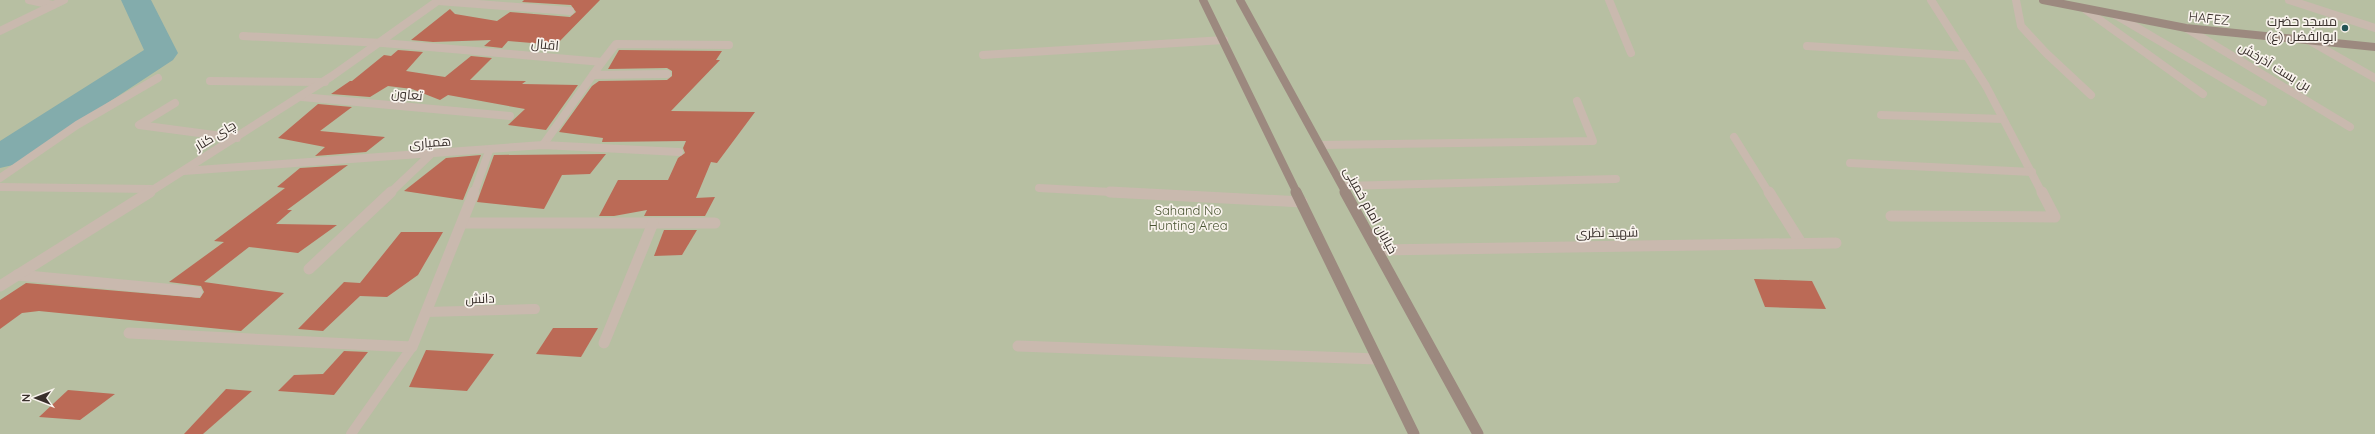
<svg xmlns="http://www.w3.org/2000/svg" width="2375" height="434" viewBox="0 0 2375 434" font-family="Quicksand,Cairo,sans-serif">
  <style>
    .green { fill: #b7bfa2 }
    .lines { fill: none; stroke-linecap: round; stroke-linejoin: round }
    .river { fill: #83acac; fill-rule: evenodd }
    .building { fill: #bb6a56 }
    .lane { stroke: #c9b9ae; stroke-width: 10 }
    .street-far1 { stroke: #c9b9ae; stroke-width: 8 }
    .street { stroke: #c9b9ae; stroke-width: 11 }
    .secondary-far1 { stroke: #9c897f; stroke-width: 8 }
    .secondary { stroke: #9c897f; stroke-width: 11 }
    .poi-dot { fill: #255556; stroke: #f9f3ed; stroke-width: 1.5 }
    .labels { text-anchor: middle; stroke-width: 3.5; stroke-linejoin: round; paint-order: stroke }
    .street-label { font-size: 13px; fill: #382f2b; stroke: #f9f3ed }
    .poi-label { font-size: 13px; fill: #382f2b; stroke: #f9f3ed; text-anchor: end }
    .park-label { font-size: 13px; fill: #495432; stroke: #f9f3ed }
  </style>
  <rect width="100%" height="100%" fill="#f1e9e1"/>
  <!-- green -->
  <rect class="green" x="0" y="0" width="2375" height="434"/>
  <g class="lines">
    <!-- river -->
    <path class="river" d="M121,0h30l27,53 -5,7 -160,105 -13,3v-27l144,-91z"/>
  </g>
  <!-- building -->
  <g class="building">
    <path d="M524,0h76l-44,45 -48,-4 -6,7 -18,-2 7,-6 -58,2 -22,-2 39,-31 5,5 42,7 13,-9 60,5 6,-5 -5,-7 -49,-3z"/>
    <path d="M398,50l25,2 -17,19 39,6 26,-21 21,2 -22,22 56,1 -4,3 56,1 -32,45 -38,-5 17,-16 -77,-14 -8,5 -28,-11 -24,-3 -18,11 -39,-3 19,-13h2l32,-26 7,1z"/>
    <path d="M619,50l103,1 -6,9h4l-49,51 84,1 -38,51 -6,-1 -15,36 19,-1 -10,19h-61l3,-6 -33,6h-15l19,-36h50l10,-22 7,-5 -2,-5 3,-7 -84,1 1,-4 -44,-6 33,-46 7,-5 68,-1 5,-4v-5l-5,-3 -59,1z"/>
    <path d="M318,104l34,3 -32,24 65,6 -19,15 -51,4 10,-9 -47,-9z"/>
    <path d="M606,154l-16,20 -28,1 -18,34 -67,-7 17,-47z"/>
    <path d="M481,155l-18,45 -59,-9 42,-33z"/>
    <path d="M348,165l-61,45h5l-16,14 61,1 -39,28 -49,-6 -45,35 80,11 -43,38 -202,-20 -17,2 -22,16v-29l26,-17 174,15 4,-6 -3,-6 -32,-4 55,-40 -10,-1 71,-53 -8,-1 23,-19z"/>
    <path d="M664,230h33l-15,25 -28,1z"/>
    <path d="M401,232h42l-25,43 -31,22 -27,-1 -37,35 -25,-2 46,-47 16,1z"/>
    <path d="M1754,279l58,2 14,28 -61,-2z"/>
    <path d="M553,328h45l-17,29 -45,-3z"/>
    <path d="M426,350l68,4 -27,37 -58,-4z"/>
    <path d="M344,351l24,1 -34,43 -56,-4 16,-16 29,-1z"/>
    <path d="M226,389l26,2 -49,43h-19z"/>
    <path d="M68,390l47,4 -35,26 -41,-3z"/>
  </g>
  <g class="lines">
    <!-- lane -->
    <g class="lane">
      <path d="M426,312l109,-3"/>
      <path d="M351,434l61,-87"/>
    </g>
    <!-- street-far1 -->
    <g class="street-far1">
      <path d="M29,0l24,5"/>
      <path d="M1609,0l22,53"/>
      <path d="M1931,0l55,86 56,107"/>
      <path d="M2016,0l5,26 25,27 45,42"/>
      <path d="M2289,0l86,28"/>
      <path d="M438,1l132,10"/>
      <path d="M2086,10l117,84"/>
      <path d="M2114,14l149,88"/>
      <path d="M2186,28l164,99"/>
      <path d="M0,31l64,-31"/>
      <path d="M243,36l140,7 219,19 -59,83"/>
      <path d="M2310,41l65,37"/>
      <path d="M1807,46l159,10"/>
      <path d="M983,55l241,-15"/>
      <path d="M602,62l14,-18 113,1"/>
      <path d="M593,75l74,-1"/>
      <path d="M210,81l115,1"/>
      <path d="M302,97l208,19"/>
      <path d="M175,103l-36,22 98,13"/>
      <path d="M1881,115l122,4"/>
      <path d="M1734,137l35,56"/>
      <path d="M1321,145l272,-4 -16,-40"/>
      <path d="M1850,163l182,9"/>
      <path d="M184,171l359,-26 136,7"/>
      <path d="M0,178l77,-53 81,-47"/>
      <path d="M1343,186l273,-7"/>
      <path d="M0,187l151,2"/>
      <path d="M1039,188l90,5"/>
      <path d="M148,193l184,-117 107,-76"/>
      <path d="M390,193l40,-38"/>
      <path d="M474,193l15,-42"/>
    </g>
    <!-- street -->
    <g class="street">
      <path d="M1110,192l192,10"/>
      <path d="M1769,192l32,51"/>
      <path d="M1891,216l164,1 -13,-25"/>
      <path d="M463,223h252"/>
      <path d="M1379,250l457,-7"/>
      <path d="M309,269l82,-77"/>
      <path d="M17,275l180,17"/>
      <path d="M0,286l150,-94"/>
      <path d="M129,333l283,14 62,-155"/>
      <path d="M604,343l49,-120"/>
      <path d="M1018,346l359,13"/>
    </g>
    <!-- secondary-far1 -->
    <g class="secondary-far1">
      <path d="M1203,0l94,193"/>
      <path d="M1240,0l106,193"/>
      <path d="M2043,0l143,28 189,19"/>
    </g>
    <!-- secondary -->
    <g class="secondary">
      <path d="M1296,192l118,242"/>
      <path d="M1345,192l133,242"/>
    </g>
  </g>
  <!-- markers -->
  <circle class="poi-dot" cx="2345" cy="28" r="4"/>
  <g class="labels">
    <!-- street labels -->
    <g class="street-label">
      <text transform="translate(2209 18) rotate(6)" y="5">HAFEZ</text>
      <text transform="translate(545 44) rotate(5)" y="5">اقبال</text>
      <text transform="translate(2275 66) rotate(31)" y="5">بن بست آذرخش</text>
      <text transform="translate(407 94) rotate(5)" y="5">تعاون</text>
      <text transform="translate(215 135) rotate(-31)" y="5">چای کنار</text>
      <text transform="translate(430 142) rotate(-4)" y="5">همیاری</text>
      <text transform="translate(1371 210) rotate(61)" y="5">خیابان امام خمینی</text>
      <text transform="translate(1607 232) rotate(-1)" y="5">شهید نظری</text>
      <text transform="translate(480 298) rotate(-2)" y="5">دانش</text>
    </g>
    <!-- poi labels -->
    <g class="poi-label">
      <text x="2337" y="26">مسجد حضرت<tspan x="2337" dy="15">ابوالفضل (ع)</tspan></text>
    </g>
    <!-- park labels -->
    <g class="park-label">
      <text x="1188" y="215">Sahand No<tspan x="1188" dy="15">Hunting Area</tspan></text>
    </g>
  </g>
  <!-- north arrow -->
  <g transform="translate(36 398) rotate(270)" stroke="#f9f3ed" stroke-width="3" paint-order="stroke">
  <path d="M0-3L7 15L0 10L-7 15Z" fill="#382f2b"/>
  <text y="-6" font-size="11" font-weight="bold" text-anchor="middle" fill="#382f2b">N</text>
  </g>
</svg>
